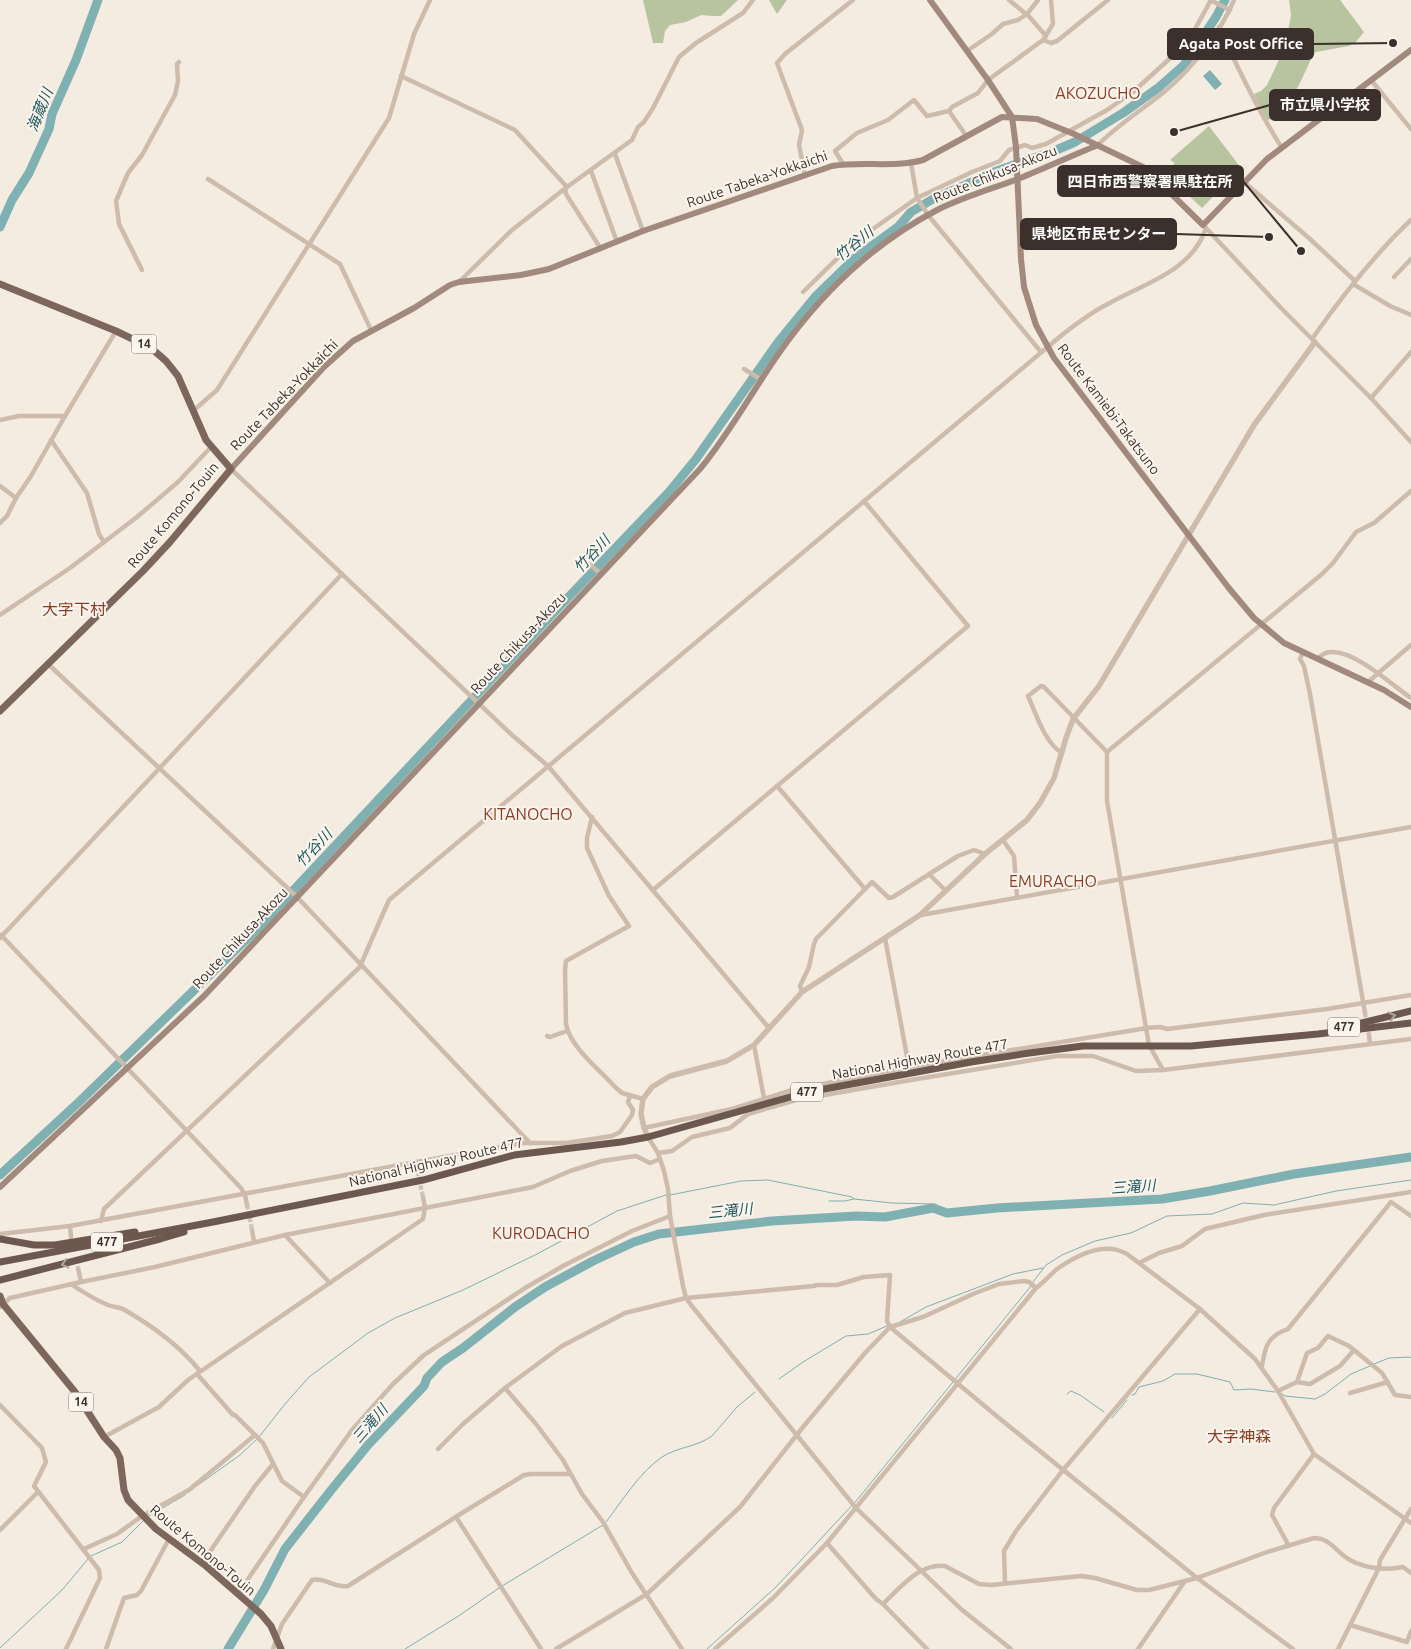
<svg xmlns="http://www.w3.org/2000/svg" width="1411" height="1649" viewBox="0 0 1411 1649" font-family="Ubuntu,'Noto Sans JP',sans-serif">
  <style>
    .green { fill: #b8c4a0 }
    .water { fill: #7fb0b2 }
    .lines { fill: none; stroke-linecap: round; stroke-linejoin: round }
    .stream { stroke: #7fb0b2; stroke-width: 1 }
    .river { stroke: #7fb0b2; stroke-width: 9 }
    .minor-tunnel { stroke: #cfc6bd; stroke-width: 4.5; stroke-dasharray: 4.5 2; stroke-linecap: butt }
    .minor { stroke: #cdbbac; stroke-width: 4.5 }
    .tertiary { stroke: #cdbbac; stroke-width: 5.5 }
    .secondary { stroke: #a18a7d; stroke-width: 6 }
    .primary { stroke: #7d675c; stroke-width: 7 }
    .trunk { stroke: #6c584f; stroke-width: 7 }
    .oneway { stroke: #b4a69e }
    .labels { text-anchor: middle; stroke-width: 4; stroke-linejoin: round; paint-order: stroke }
    .shield { fill: #fbf5ee; stroke: #756b66; stroke-width: 1 }
    .shield-label { font-size: 12px; font-weight: bold; fill: #3b302b }
    .street-label { font-size: 14px; fill: #3b302b; stroke: #fbf5ee }
    .water-label { font-size: 15px; font-style: italic; fill: #1f5a5e; stroke: #fbf5ee }
    .quarter-label { font-size: 16px; fill: #8c3b22; stroke: #fbf5ee }
    .leader { fill: none; stroke: #3b302b; stroke-width: 2 }
    .callout-dot { fill: #3b302b; stroke: #fbf5ee; stroke-width: 2 }
    .callout { fill: #3b302b; stroke: #3b302b; stroke-width: 2 }
    .callout-label { font-size: 15px; text-anchor: middle; font-weight: bold; fill: #fff }
  </style>
  <rect width="100%" height="100%" fill="#f4ebe1"/>
  <!-- green -->
  <g class="green">
    <path d="M643,0h95l-17,16h-8l-12,-1 -15,7 -16,3 -5,6 -2,12h-10z"/>
    <path d="M769,0h18l-10,14z"/>
    <path d="M1289,0h51l24,32 -8,10 -7,4 -33,6 -3,3 -14,30 -17,28 -16,8 -12,-27 7,-3 6,-6 18,-38 6,-32z"/>
    <path d="M1209,126l32,42 -39,40 -38,-35 11,-10 -5,-3z"/>
  </g>
  <!-- water -->
  <path class="water" d="M1210,70l12,14 -7,6 -12,-14z"/>
  <g class="lines">
    <!-- stream -->
    <g class="stream">
      <path d="M670,1195l71,-14 27,-1 84,17 2,2 38,4 43,1 12,9"/>
      <path d="M829,1201h16l9,-2"/>
      <path d="M1033,1282l13,-17 16,-10 33,-14 36,-8 36,-17 45,-2 31,-11 31,2 62,-14 75,-11"/>
      <path d="M900,1322l26,-15 87,-33 30,-6"/>
      <path d="M1374,1364l15,-6 21,-1 1,1"/>
      <path d="M779,1379l24,-17 43,-26 22,-2 19,-8"/>
      <path d="M1067,1394l4,-3 9,4 24,17"/>
      <path d="M1283,1394l2,2 30,3 10,-5 26,-20 19,-8"/>
      <path d="M1132,1395l3,-1 4,-7 24,-6 12,-7h22l33,8 4,8 17,-1 24,3"/>
      <path d="M1112,1418l15,-18"/>
      <path d="M259,1437l26,-33 24,-27 59,-44 27,-15 68,-28 74,-36 80,-43 49,-16"/>
      <path d="M198,1485l42,-30 16,-15"/>
      <path d="M147,1517l38,-22"/>
      <path d="M606,1522c16,-21 34,-50 56,-65 15,-10 35,-10 50,-21l25,-29 18,-15"/>
      <path d="M91,1556l31,-14 21,-21"/>
      <path d="M502,1586l101,-61"/>
      <path d="M0,1648l62,-58 26,-31"/>
      <path d="M405,1649l55,-34 39,-27"/>
      <path d="M707,1649l69,-62 81,-87 174,-214"/>
    </g>
    <!-- river -->
    <g class="river">
      <path d="M0,227l12,-27 17,-27 20,-44 3,-15 24,-54 22,-60"/>
      <path d="M0,1175l79,-73 180,-175 300,-320 110,-115 27,-33 83,-118 36,-44 39,-38 44,-32 13,-15 22,-13 61,-27 60,-21 21,-9 48,-29 35,-25 26,-23 32,-48 9,-17"/>
      <path d="M228,1649l36,-59 21,-41 47,-60 36,-44 56,-59 3,-8 15,-16 21,-14 52,-41 30,-20 48,-26 41,-19 25,-8 113,-13 84,-5 29,1 48,-9 14,5 50,-5 165,-9 48,-8 84,-17 117,-17"/>
    </g>
    <!-- minor-tunnel -->
    <g class="minor-tunnel">
      <path d="M1365,1013l4,22"/>
      <path d="M419,1179l4,18"/>
      <path d="M247,1205l5,25"/>
    </g>
    <!-- minor -->
    <g class="minor">
      <path d="M1009,0l17,14"/>
      <path d="M1210,0l20,10"/>
      <path d="M1027,14l19,22"/>
      <path d="M1219,27c19,42 38,82 63,121"/>
      <path d="M1043,40l8,3 6,-2 51,-41"/>
      <path d="M967,51l25,-17 11,-10 15,-4 9,-6 11,-14"/>
      <path d="M401,76l114,54 52,57"/>
      <path d="M1371,80l40,49"/>
      <path d="M949,111l3,-4 26,-14 10,-13 55,-40 10,-16 -2,-24"/>
      <path d="M1098,145c19,-20 44,-35 66,-53 28,-23 56,-59 70,-92"/>
      <path d="M615,154l28,77"/>
      <path d="M911,163l6,35 11,17 113,137"/>
      <path d="M843,164l-8,-13 22,-18 31,-13 26,-20 13,16 22,-5 18,26"/>
      <path d="M591,171l26,71"/>
      <path d="M805,175l-6,-30 3,-15 -25,-67 8,-9 68,-54"/>
      <path d="M208,179l132,85 31,66"/>
      <path d="M1244,182l66,57 45,42"/>
      <path d="M565,189l1,5 35,55"/>
      <path d="M1206,228l75,80 90,90 40,44"/>
      <path d="M142,270l-23,-46 -3,-23 12,-28 14,-18 33,-60 3,-14 -1,-17 2,-2"/>
      <path d="M1394,277l17,-18"/>
      <path d="M459,282l53,-52 55,-43 65,-47 6,-13 6,-5 9,-14 26,-51 17,-14 47,-30 10,-13"/>
      <path d="M1353,284l37,22 21,9"/>
      <path d="M803,292l50,-49 64,-45 55,-26 28,-11 9,-11 16,-5 7,3 14,-4 61,-34 26,-18 45,-41 16,-20 17,-31"/>
      <path d="M1312,339c30,-43 61,-83 99,-119"/>
      <path d="M744,369l18,11"/>
      <path d="M1371,398l40,-46"/>
      <path d="M193,411l24,-21 172,-272 25,-84 16,-34"/>
      <path d="M0,420l19,-4h46"/>
      <path d="M51,440l36,53 12,41 5,8"/>
      <path d="M231,469l281,266 36,31 221,262"/>
      <path d="M0,486l16,12"/>
      <path d="M0,523l7,-7 9,-18 15,-22 34,-60 51,-85"/>
      <path d="M587,562l14,12"/>
      <path d="M0,615l70,-47 67,-51 41,-35 33,-35"/>
      <path d="M1303,652l-3,7 4,7 6,28 55,319"/>
      <path d="M1318,658c4,-3 7,-6 13,-6 23,-2 61,33 80,46"/>
      <path d="M48,664l249,233 233,246"/>
      <path d="M1368,682l43,-37"/>
      <path d="M1107,752l215,-178 11,-11 23,-31 18,-9 37,-32"/>
      <path d="M1062,753c-17,-10 -26,-39 -34,-57l13,-10 3,1 63,65v49l42,244 14,25 248,-31"/>
      <path d="M777,786l88,103"/>
      <path d="M592,817l-5,21v10l22,48 20,30 -63,35 -1,9 1,54c4,23 33,45 49,63l7,6 21,6"/>
      <path d="M1003,840l11,16 3,41"/>
      <path d="M929,874l17,17"/>
      <path d="M653,890l315,-264 -104,-125"/>
      <path d="M921,915l490,-88"/>
      <path d="M1,935l240,253 4,7 2,10"/>
      <path d="M0,938l342,-364"/>
      <path d="M885,938l24,129"/>
      <path d="M361,964l28,-64 673,-565c14,-11 28,-22 44,-30 36,-21 86,-33 100,-77"/>
      <path d="M802,992l-2,-6 9,-19 5,-23 2,-5 56,-57 17,16 4,-1 65,-41 16,-6 11,4"/>
      <path d="M1369,1035l1,9"/>
      <path d="M547,1036l3,1 17,-6"/>
      <path d="M754,1045l10,53"/>
      <path d="M644,1128l88,-19 60,-19 117,-23 238,-39 13,-1 7,2 160,-20 84,-14"/>
      <path d="M648,1137l10,16 6,18 4,18 2,27 13,70 3,12 5,7 165,203 105,101 50,40"/>
      <path d="M658,1153l14,-2 20,-14 38,-9 18,-14 48,-14 115,-20 146,-24h36l43,15 27,-1"/>
      <path d="M418,1174l-2,-12 107,-19h43l46,-7 8,-4 12,-17 1,-5 -5,-8 2,-6"/>
      <path d="M101,1221l3,-12 258,-244"/>
      <path d="M252,1230l2,12"/>
      <path d="M0,1234l70,-8"/>
      <path d="M285,1235l248,-48 37,-16 32,-10 34,-5 14,7 10,-4"/>
      <path d="M71,1237l-1,-11 346,-64"/>
      <path d="M1139,1263l20,-10 23,-7 23,-17 59,-14 147,-23"/>
      <path d="M81,1282l74,-15 130,-32 45,48"/>
      <path d="M71,1284c12,8 24,16 37,21 5,2 10,2 15,4 28,16 57,37 77,62"/>
      <path d="M0,1307l10,-9 71,-16 -3,-14"/>
      <path d="M1262,1366c3,-20 6,-30 26,-37l103,-127 20,14"/>
      <path d="M197,1374l36,41h2l28,28 19,38 22,16"/>
      <path d="M1297,1382l10,-29 11,-5 10,-12 21,10 5,4"/>
      <path d="M505,1388l31,36 27,36 19,34 21,28 29,51 50,76"/>
      <path d="M1278,1391l19,-9 13,2 30,-18 14,-16 28,23 13,22 16,2"/>
      <path d="M1350,1393l38,-11"/>
      <path d="M0,1405l42,43 4,14 -12,24 65,84 1,8 -34,71"/>
      <path d="M104,1437l55,-30 29,-27 235,-161 2,-12 -2,-10"/>
      <path d="M438,1449l25,-25 42,-36 57,-42 63,-33 61,-15 128,-12 3,-1h20l27,-8 26,-2 -3,46 3,6 109,91 198,160 96,71"/>
      <path d="M456,1517l85,132"/>
      <path d="M0,1530l38,-38"/>
      <path d="M827,1543l49,56 7,5c17,-16 36,-41 62,-38l34,18 12,1 90,-9 14,2 42,12h12l48,-12 70,-26 47,-14c14,0 20,10 30,18 15,12 41,15 59,11l8,6"/>
      <path d="M1289,1546l-17,-31 2,-7 40,-54"/>
      <path d="M84,1549l33,-15 25,-18 47,-26 66,-55"/>
      <path d="M202,1563l53,-77 18,-22"/>
      <path d="M1005,1583l-1,-32 12,-20 47,-61 137,-161"/>
      <path d="M239,1595l9,-16 56,-82 48,-67 41,-46 31,-29 101,-67 38,-22 69,-35 38,-15"/>
      <path d="M883,1604l44,45"/>
      <path d="M1350,1625l57,17 4,-11"/>
      <path d="M106,1649l18,-51 13,-3 4,-4 28,-52"/>
      <path d="M273,1649l9,-25 30,-44c12,-3 23,8 36,6l114,-73 62,-38 7,-1h39"/>
      <path d="M556,1649l91,-55 93,-87 63,-80 62,-74 25,-26 33,-10 50,-23 26,-10 25,-3 5,1 7,6"/>
      <path d="M715,1649l58,-51 54,-55 209,-255c8,-6 14,-13 21,-19 20,-14 48,-28 70,-15l73,55 55,50 23,32 36,63 97,69"/>
      <path d="M1138,1649l47,-68"/>
      <path d="M1338,1649l41,-81 1,-8 31,-51"/>
    </g>
    <!-- tertiary -->
    <path class="tertiary" d="M648,1137l-4,-9 -3,-14 2,-15 9,-12 18,-11 57,-15 27,-16 48,-53 118,-77 65,-61 42,-34 13,-17 14,-25 12,-40 7,-19 26,-33 155,-261 61,-83"/>
    <!-- secondary -->
    <g class="secondary">
      <path d="M930,0l58,80 24,37 4,30 5,112 3,28 12,38 18,33 174,229 26,31 30,25 100,47 27,17"/>
      <path d="M231,469l93,-102 29,-26 61,-33 36,-23 9,-3 62,-7 28,-6 94,-38 189,-65c30,-5 62,2 91,-6l79,-43 35,2 37,15 71,34 58,57 64,-66 144,-109"/>
      <path d="M0,1187l204,-191 496,-527c34,-41 58,-89 90,-131 39,-52 88,-97 147,-128 26,-13 54,-21 81,-31 27,-11 53,-23 80,-34"/>
    </g>
    <!-- primary -->
    <g class="primary">
      <path d="M0,284l116,47 35,17 15,13 12,15 28,64 25,29 -61,73 -27,29 -143,140"/>
      <path d="M0,1296l3,8 72,88 29,45 12,13 4,8 4,32 4,10 28,29 50,37 55,48 10,12 10,23"/>
    </g>
    <!-- trunk -->
    <g class="trunk">
      <path d="M1345,1027l66,-16"/>
      <path d="M0,1239l34,6h21l80,-13"/>
      <path d="M0,1262l213,-40 210,-42 91,-25 107,-13 27,-5 160,-45 163,-30 58,-9 54,-7h108l127,-12 93,-11"/>
      <path d="M0,1280l160,-41 24,-7"/>
    </g>
  </g>
  <!-- one-way arrows -->
  <defs><path id="oneway-chevron" d="M-2-3.5L2.5 0L-2 3.5" fill="none" stroke-width="1.6" stroke-linecap="round" stroke-linejoin="round" transform="scale(1.25)"/></defs>
  <g class="oneway">
    <use href="#oneway-chevron" transform="translate(1392 1016) rotate(-14)"/>
    <use href="#oneway-chevron" transform="translate(65 1264) rotate(166)"/>
  </g>
  <g class="labels">
    <!-- shield labels -->
    <g class="shield">
      <rect x="131.5" y="334.5" width="25" height="19" rx="4"/>
      <rect x="1328" y="1017.5" width="32" height="19" rx="4"/>
      <rect x="791" y="1082.5" width="32" height="19" rx="4"/>
      <rect x="91" y="1232.5" width="32" height="19" rx="4"/>
      <rect x="68.5" y="1392.5" width="25" height="19" rx="4"/>
    </g>
    <g class="shield-label">
      <text x="144" y="348">14</text>
      <text x="1344" y="1031">477</text>
      <text x="807" y="1096">477</text>
      <text x="107" y="1246">477</text>
      <text x="81" y="1406">14</text>
    </g>
    <!-- street labels -->
    <g class="street-label">
      <text transform="translate(995 174) rotate(-22)" y="5">Route Chikusa-Akozu</text>
      <text transform="translate(757 179) rotate(-19)" y="5">Route Tabeka-Yokkaichi</text>
      <text transform="translate(284 395) rotate(-46)" y="5">Route Tabeka-Yokkaichi</text>
      <text transform="translate(1109 409) rotate(53)" y="5">Route Kamiebi-Takatsuno</text>
      <text transform="translate(173 515) rotate(-50)" y="5">Route Komono-Touin</text>
      <text transform="translate(518 643) rotate(-47)" y="5">Route Chikusa-Akozu</text>
      <text transform="translate(240 938) rotate(-47)" y="5">Route Chikusa-Akozu</text>
      <text transform="translate(920 1059) rotate(-10)" y="5">National Highway Route 477</text>
      <text transform="translate(436 1162) rotate(-13)" y="5">National Highway Route 477</text>
      <text transform="translate(203 1550) rotate(40)" y="5">Route Komono-Touin</text>
    </g>
    <!-- water labels -->
    <g class="water-label">
      <text transform="translate(40 110) rotate(-68)" y="5">海蔵川</text>
      <text transform="translate(854 244) rotate(-39)" y="5">竹谷川</text>
      <text transform="translate(592 554) rotate(-47)" y="5">竹谷川</text>
      <text transform="translate(314 848) rotate(-47)" y="5">竹谷川</text>
      <text transform="translate(1133 1187) rotate(-4)" y="5">三滝川</text>
      <text transform="translate(730 1211) rotate(-6)" y="5">三滝川</text>
      <text transform="translate(370 1424) rotate(-49)" y="5">三滝川</text>
    </g>
    <!-- quarter labels -->
    <g class="quarter-label">
      <text x="1098" y="99">AKOZUCHO</text>
      <text x="74" y="615">大字下村</text>
      <text x="528" y="820">KITANOCHO</text>
      <text x="1053" y="887">EMURACHO</text>
      <text x="541" y="1239">KURODACHO</text>
      <text x="1239" y="1442">大字神森</text>
    </g>
  </g>
  <!-- callouts -->
  <path class="leader" d="M1393 43L1313 44M1174 132L1270 105M1301 251L1243 181M1269 237L1176 234"/>
  <g class="callout-dot">
    <circle cx="1393" cy="43" r="5"/>
    <circle cx="1174" cy="132" r="5"/>
    <circle cx="1301" cy="251" r="5"/>
    <circle cx="1269" cy="237" r="5"/>
  </g>
  <g class="callout">
    <rect x="1168" y="29" width="145" height="30" rx="5"/>
    <rect x="1270" y="90" width="110" height="30" rx="5"/>
    <rect x="1058" y="166" width="185" height="30" rx="5"/>
    <rect x="1021" y="219" width="155" height="30" rx="5"/>
  </g>
  <g class="callout-label">
    <text x="1241" y="49">Agata Post Office</text>
    <text x="1325" y="110">市立県小学校</text>
    <text x="1150" y="187">四日市西警察署県駐在所</text>
    <text x="1099" y="239">県地区市民センター</text>
  </g>
</svg>
